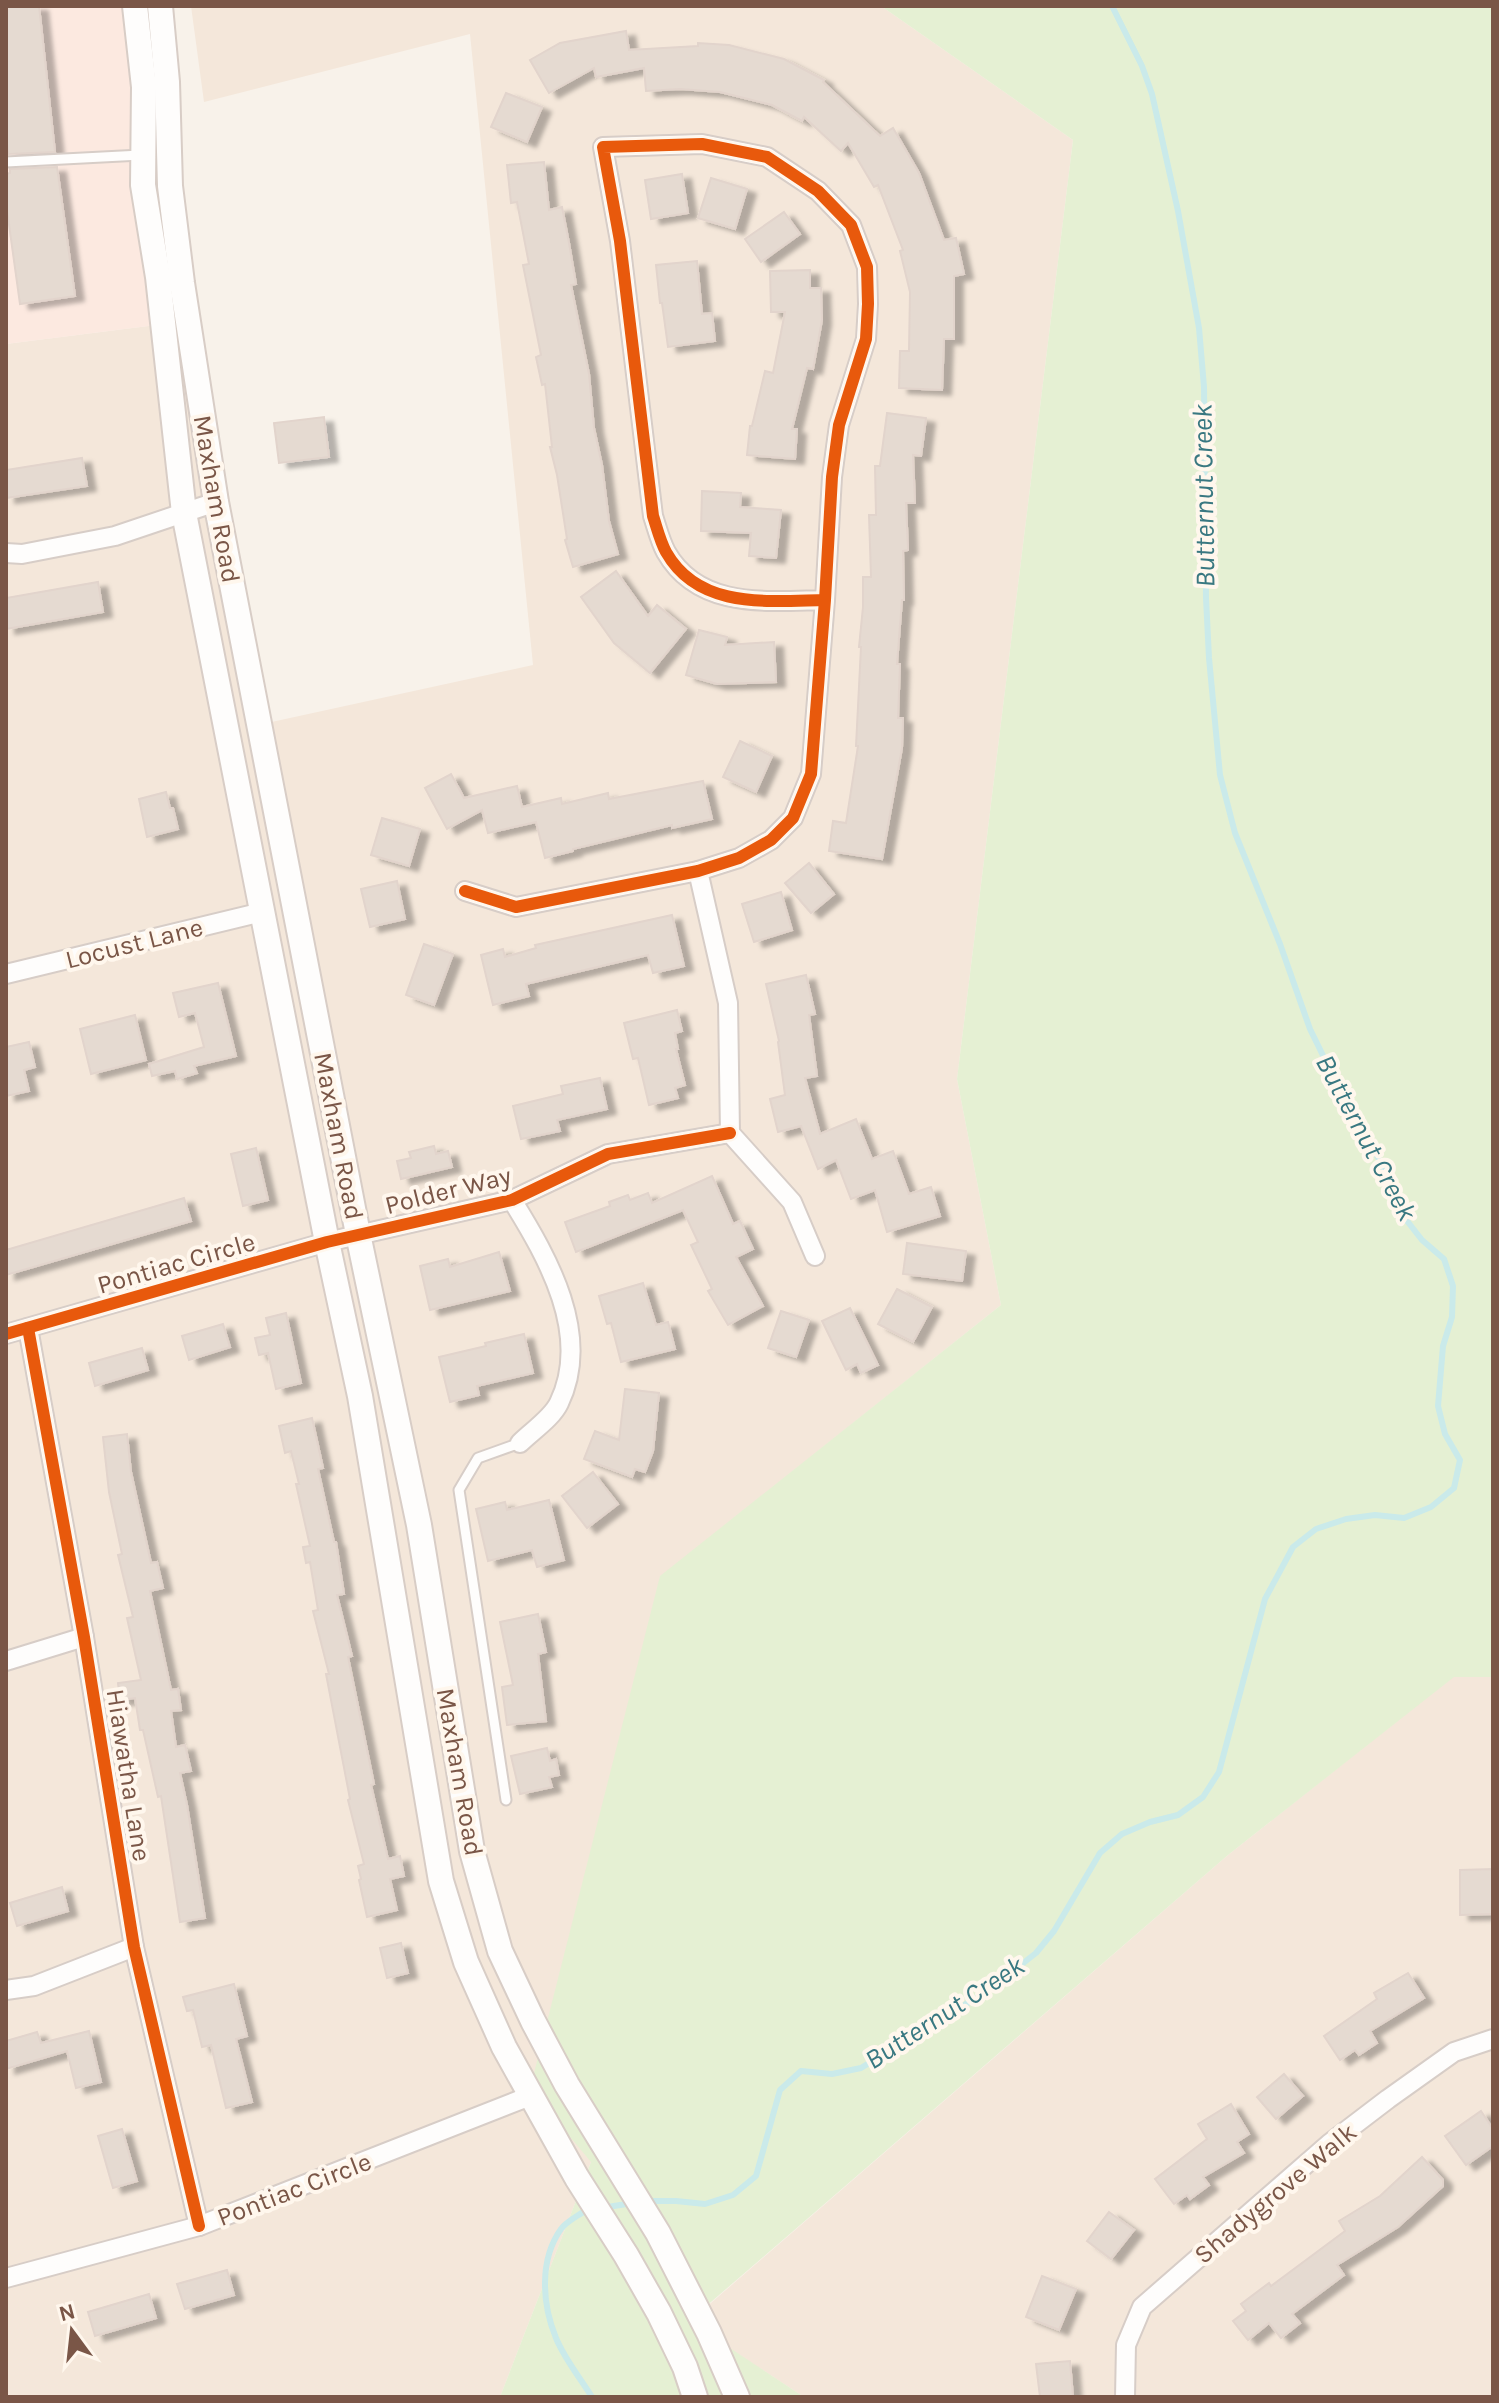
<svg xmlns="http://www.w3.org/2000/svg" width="1499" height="2403" viewBox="0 0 1499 2403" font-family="Karla,sans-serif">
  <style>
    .residential { fill: #f4e7da }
    .commercial { fill: #fce9e0 }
    .green { fill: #e5f0d3 }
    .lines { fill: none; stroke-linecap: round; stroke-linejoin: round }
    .stream { stroke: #caeaea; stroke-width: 6 }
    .building { fill: #e5dad1; stroke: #e2d4cc; stroke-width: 2; filter: url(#shadow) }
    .lane-casing { stroke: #d7cdc7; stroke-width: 13 }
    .street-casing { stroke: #d7cdc7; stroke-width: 22 }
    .secondary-casing { stroke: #d8cdc6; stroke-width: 28 }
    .lane { stroke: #fefdfc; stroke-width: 9 }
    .street { stroke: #fefdfc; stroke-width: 18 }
    .secondary { stroke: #fefdfc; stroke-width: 24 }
    .cycleway-casing { stroke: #fff7ed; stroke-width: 17 }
    .cycleway { stroke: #e8590c; stroke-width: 12 }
    .labels { text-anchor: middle; stroke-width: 8; stroke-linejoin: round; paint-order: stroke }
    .street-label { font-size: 26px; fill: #7a5647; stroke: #fff7ed }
    .water-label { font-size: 28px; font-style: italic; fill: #397881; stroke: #fff7ed }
  </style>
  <defs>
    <filter id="shadow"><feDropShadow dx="9" dy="5" stdDeviation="2" flood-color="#0004"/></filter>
  </defs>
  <rect width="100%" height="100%" fill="#f8f2ea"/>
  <!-- residential -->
  <g class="residential">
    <path d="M191,6h690l192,134 -116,939 44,226 -341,272 -69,585 -91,235h-494v-2053l174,-22 87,401 266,-58 -63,-631 -266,68z"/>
    <path d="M1454,1676l39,1v720h-689l-115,-75 539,-467z"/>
  </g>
  <!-- commercial -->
  <path class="commercial" d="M6,6h154l20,316 -174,22z"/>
  <!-- green -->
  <path class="green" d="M881,6h612v1671h-39l-226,178 -539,466 115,76h-304l91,-235 -61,-73 130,-513 341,-271 -44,-226 116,-939z"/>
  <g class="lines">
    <!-- stream -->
    <g class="stream">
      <path d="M645,2201h31l29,3 28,-9 23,-19 24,-86 21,-19 31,3 29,-6 128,-78 47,-37 18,-22 46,-78 22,-19 28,-12 28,-7 25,-18 16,-25 46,-173 28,-52 23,-18 30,-10 29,-4 29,3 27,-11 23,-19 6,-28 -15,-26 -7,-28 5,-60 9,-29 1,-31 -9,-27 -22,-19 -18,-23 -24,-56 -44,-79 -26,-53 -30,-85 -45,-111 -15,-58 -11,-117 -3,-60 -2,-211 -5,-59 -21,-117 -26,-117 -10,-28 -30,-60"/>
      <path d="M601,2208l32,-5"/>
      <path d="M590,2209l-4,1c-8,6 -19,11 -25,19 -22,31 -19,75 -5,109 8,20 24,40 36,59"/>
    </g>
  </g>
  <!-- building -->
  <g class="building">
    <path d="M6,6h33l16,146 -47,2 -2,-23z"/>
    <path d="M626,31l3,19 69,-4v-3l31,2 55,14 40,21 -1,2 57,54 13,-8 26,45 25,67 12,-2 8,36 -10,2v63h-10l-2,51 -43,-2 1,-37h9l1,-59 -10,-41 3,-1 -25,-65 -4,2 -26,-44 -7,8 -37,-34 -2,4 -30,-16 -52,-13 -40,-3 -34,2 -2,-23 -48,9 -2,-9 -45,25 -19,-33 30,-17z"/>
    <path d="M506,93l36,14 -15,35 -36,-15z"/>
    <path d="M544,162l5,48 13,-3 7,36 7,41 -5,1 18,89 5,54 8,37 7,56 9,33 -45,13 -8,-27 2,-1 -10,-64 -7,-28h2l-7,-63 -3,1 -6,-28 5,-2 -18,-90 6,-1 -12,-62 -6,1 -4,-38z"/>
    <path d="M57,167l18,129 -55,8 -14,-101v-29l4,-1v-4z"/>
    <path d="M682,174l6,39 -37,6 -6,-39z"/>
    <path d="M711,178l36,11 -12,40 -37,-11z"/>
    <path d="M784,212l16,22 -39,28 -16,-23z"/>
    <path d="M697,261l5,53 10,-1 3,28 -47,6 -6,-44h-2l-4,-38z"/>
    <path d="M810,270v18h11l1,32 -9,49 -6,-1 -15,61h5l-2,30 -48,-4 3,-29h2l13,-55 8,2 12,-61h-14l-1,-41z"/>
    <path d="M887,413l39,5 -5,38 -8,-1 2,48h-9l2,47 -5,1 1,49h-2l-5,64h3l-2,54h5l-1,30 -20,111 -53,-8 4,-30 13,2 12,-77h-2l5,-99h-2l4,-40v-30h8l-2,-62h7l-1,-49h5z"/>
    <path d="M324,417l5,40 -50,6 -5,-40z"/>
    <path d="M82,458l5,28 -81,12v-28z"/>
    <path d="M702,491l39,2 -1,14 41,3 -5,48 -27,-2 2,-23 -50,-2z"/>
    <path d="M616,571l32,45 9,-11 29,24 -36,44 -36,-30 -33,-46z"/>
    <path d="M98,582l5,30 -97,17v-31z"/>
    <path d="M699,630l28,7 -2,8 49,-3 2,40 -59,2 -31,-9z"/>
    <path d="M740,741l32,15 -16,36 -33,-15z"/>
    <path d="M451,774l13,24 53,-12 5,21 39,-9 1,6 46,-11 1,6 94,-18 9,38 -40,9v-3l-99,24v2l-28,7 -9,-36 -48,11 -6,-23 -35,19 -22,-41z"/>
    <path d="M166,792l4,16h3l5,21 -31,8 -8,-38z"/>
    <path d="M382,818l38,11 -11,37 -38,-11z"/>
    <path d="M809,863l25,31 -23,19 -26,-30z"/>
    <path d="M397,881l8,38 -35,8 -9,-38z"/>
    <path d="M781,892l11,38 -38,12 -12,-38z"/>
    <path d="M672,915l12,51 -31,7 -5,-18 -122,29 3,12 -36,9 -12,-50 22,-6 2,8 31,-9 -1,-3z"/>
    <path d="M424,944l29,10 -19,51 -28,-10z"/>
    <path d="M806,975l9,39 -6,1 8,61 -12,2 15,56 36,-15 16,40 21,-8 16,43 22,-7 9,29 -53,16 -12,-42 -24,9 -15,-39 -18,9 -17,-43 -23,6 -8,-33 15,-4 -7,-53 1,-1 -13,-57z"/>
    <path d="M218,983l18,73 -42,10 3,7 -20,6 -2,-8 -23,5 -3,-12 55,-17 -9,-34 -16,4 -6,-24z"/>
    <path d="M677,1010l5,21 -7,2 3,16h-2l9,36 -10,3 3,10 -29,7 -11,-47 -5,1 -9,-36z"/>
    <path d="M135,1015l11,45 -55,14 -11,-45z"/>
    <path d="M29,1042l6,25 -11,3 5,21 -23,5v-49z"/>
    <path d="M600,1078l7,31 -50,11 3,11 -39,8 -8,-33 50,-12 -2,-8z"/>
    <path d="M434,1146l2,8 12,-3 4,16 -51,12 -4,-18 14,-3 -2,-6z"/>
    <path d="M256,1148l12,52 -25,6 -12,-52z"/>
    <path d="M712,1176l21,48 7,-3 13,28 -17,8 27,49 -35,19 -20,-34 4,-2 -21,-44 7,-3 -15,-32 -107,42 -11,-30 45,-16 -1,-4 19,-7 2,5 18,-7 4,10z"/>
    <path d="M184,1198l7,23 -185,54v-25z"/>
    <path d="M907,1243l59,8 -4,30 -59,-7z"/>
    <path d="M499,1252l11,39 -80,19 -10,-44 28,-7 2,8z"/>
    <path d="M643,1283l13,42 12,-3 7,27 -54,13 -10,-39 -4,1 -8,-28z"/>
    <path d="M897,1289l35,18 -19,35 -35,-18z"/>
    <path d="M850,1308l28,57 -17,8 -4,-9 -11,6 -24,-49z"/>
    <path d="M781,1311l28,9 -13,37 -28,-9z"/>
    <path d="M286,1313l15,70 -25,6 -8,-36 -9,2 -4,-17 15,-3 -4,-17z"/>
    <path d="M223,1324l7,23 -41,13 -7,-24z"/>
    <path d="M524,1334l9,39 -56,13 2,9 -29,7 -11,-45 47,-11 -1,-3z"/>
    <path d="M142,1348l6,22 -53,16 -6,-23z"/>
    <path d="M625,1389l34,4 -6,58 -8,21 -10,-3 -3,8 -48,-18 11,-28 24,9z"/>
    <path d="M312,1418l11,50 -5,1 16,73h2l8,52 -7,1 15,61 -4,1 26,127 -3,1 17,74 12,-3 4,20 -14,3 7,31 -30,7 -8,-37 2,-1 -3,-13 6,-2 -16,-64 2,-1 -24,-125h3l-16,-63 5,-1 -8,-48 -4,1 -3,-16 7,-1 -14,-62h3l-8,-33 -6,2 -6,-27z"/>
    <path d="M127,1434l4,38 20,91 6,-1 6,26 -13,3 21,99 7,-1 3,21 -10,1 5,36 9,-2 6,26 -11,2 7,32 18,113 -25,4 -19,-126 -3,1 -15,-67h-3l-5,-32 -15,2 -2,-17 23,-3 -14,-62 6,-1 -15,-62 4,-1 -13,-62 -6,-55z"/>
    <path d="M593,1472l25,32 -31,24 -25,-32z"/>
    <path d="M549,1500l15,60 -27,7 -5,-17 -44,11 -12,-52 29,-7 2,8z"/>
    <path d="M538,1614l8,38 -8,2 8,67 -39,4 -5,-38 11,-2 -13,-63z"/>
    <path d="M547,1748l3,13 6,-2 3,16 -10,2 3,10 -32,7 -9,-38z"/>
    <path d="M1493,1869v45l-33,1v-45z"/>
    <path d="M62,1887l6,24 -51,15 -7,-23z"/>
    <path d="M401,1943l7,30 -21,5 -7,-30z"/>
    <path d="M1408,1973l16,25 -54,33 7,12 -18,12 -4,-5 -15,10 -16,-24 53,-37 -3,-6z"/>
    <path d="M234,1984l13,52 -11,3 16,63 -26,6 -15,-63 -9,2 -9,-37 -6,1 -4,-14z"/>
    <path d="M89,2031l12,51 -25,6 -9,-37 -61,18v-28l31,-9 4,11z"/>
    <path d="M1284,2074l19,22 -27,23 -19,-22z"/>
    <path d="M1231,2104l18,30 -12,8 7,11 -41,24 6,8 -19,14 -3,-4 -13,9 -19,-25 52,-40 -9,-15z"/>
    <path d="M1481,2111l12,18v17l-27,19 -21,-29z"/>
    <path d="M122,2129l15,52 -24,7 -15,-52z"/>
    <path d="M1422,2157l21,23v6l-45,41 -61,38 7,10 -52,39 8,9 -19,15 -12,-15 -21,17 -15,-19 13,-10 -5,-7 28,-21 2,3 74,-55 -6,-10 41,-25z"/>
    <path d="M1109,2212l25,18 -23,29 -24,-18z"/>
    <path d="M227,2270l7,25 -49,14 -8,-25z"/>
    <path d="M1042,2276l34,13 -17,41 -33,-13z"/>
    <path d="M149,2294l7,24 -61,18 -7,-24z"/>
    <path d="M1070,2361l3,36h-33l-4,-33z"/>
  </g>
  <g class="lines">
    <defs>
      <g id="lane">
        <path d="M6,162l135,-7"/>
        <path d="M506,1800l-47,-310 19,-32 42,-15"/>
      </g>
      <g id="street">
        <path d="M6,553l16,1 93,-18 101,-34"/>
        <path d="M698,871l30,132 2,130 62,69 23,54"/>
        <path d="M465,891l51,16 182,-36 41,-13 32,-18 22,-22 18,-44 14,-174 7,-123 7,-52 27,-86 2,-35 -1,-37 -16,-42 -33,-34 -51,-34 -65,-13 -99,3 17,94 33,275c4,12 7,25 13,36 33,58 102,49 159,48"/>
        <path d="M6,974l256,-62"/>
        <path d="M512,1200c36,58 80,135 47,203 -7,15 -27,28 -39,40"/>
        <path d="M28,1328l56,309 50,310 65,279"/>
        <path d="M6,1334l321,-92 185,-42 96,-46 122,-21"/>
        <path d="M6,1661l78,-24"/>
        <path d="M6,1990l28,-4 100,-39"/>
        <path d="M6,2278l193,-52 331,-130"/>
        <path d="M1125,2397l1,-52 16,-38 187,-163 59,-45 66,-47 39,-13"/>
      </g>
      <g id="secondary">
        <path d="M135,6l9,81 -1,98 15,92 26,236 143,729 33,154 81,485 25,81 38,85 73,131 49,77 33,58 26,54 10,30"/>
        <path d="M160,6l7,76 3,104 12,97 34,219 142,732 61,291 53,326 28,100 33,70 34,64 91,148 51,100 28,64"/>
      </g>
    </defs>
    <!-- lane casing -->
    <use href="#lane" class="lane-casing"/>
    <!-- street casing -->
    <use href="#street" class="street-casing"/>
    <!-- secondary casing -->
    <use href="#secondary" class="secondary-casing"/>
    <!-- lane -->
    <use href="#lane" class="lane"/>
    <!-- street -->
    <use href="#street" class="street"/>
    <!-- secondary -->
    <use href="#secondary" class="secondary"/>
    <defs>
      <g id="cycleway">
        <path d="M465,891l51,16 182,-36 41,-13 32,-18 22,-22 18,-44 14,-174 7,-123 7,-52 27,-86 2,-35 -1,-37 -16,-42 -33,-34 -51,-34 -65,-13 -99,3 17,94 33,275c4,12 7,25 13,36 33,58 102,49 159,48"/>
        <path d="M28,1328l56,309 50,310 65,279"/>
        <path d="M6,1334l321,-92 185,-42 96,-46 122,-21"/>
      </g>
    </defs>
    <!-- cycleway casing -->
    <use href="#cycleway" class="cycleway-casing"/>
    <!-- cycleway -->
    <use href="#cycleway" class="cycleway"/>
  </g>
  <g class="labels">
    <!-- street labels -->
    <g class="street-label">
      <text transform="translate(217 499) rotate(80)" y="9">Maxham Road</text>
      <text transform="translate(134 943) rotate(-14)" y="9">Locust Lane</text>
      <text transform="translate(339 1136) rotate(79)" y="9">Maxham Road</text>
      <text transform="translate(448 1190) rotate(-14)" y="9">Polder Way</text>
      <text transform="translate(176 1263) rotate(-16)" y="9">Pontiac Circle</text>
      <text transform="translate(460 1772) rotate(80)" y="9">Maxham Road</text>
      <text transform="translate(129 1775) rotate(81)" y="9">Hiawatha Lane</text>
      <text transform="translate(294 2189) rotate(-21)" y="9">Pontiac Circle</text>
      <text transform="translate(1275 2193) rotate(-40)" y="9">Shadygrove Walk</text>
    </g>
    <!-- water labels -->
    <g class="water-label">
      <text transform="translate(1203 496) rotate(-91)" y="10">Butternut Creek</text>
      <text transform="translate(1367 1137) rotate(62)" y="10">Butternut Creek</text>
      <text transform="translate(944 2012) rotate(-33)" y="10">Butternut Creek</text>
    </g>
  </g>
  <!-- border -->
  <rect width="1499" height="2403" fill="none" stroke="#7a5647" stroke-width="16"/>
  <!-- north arrow -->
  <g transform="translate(72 2331) rotate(345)" stroke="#fff7ed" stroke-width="6" paint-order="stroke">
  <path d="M0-6L14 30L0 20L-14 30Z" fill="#7a5647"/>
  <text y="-12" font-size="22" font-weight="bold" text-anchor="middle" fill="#7a5647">N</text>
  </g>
</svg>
